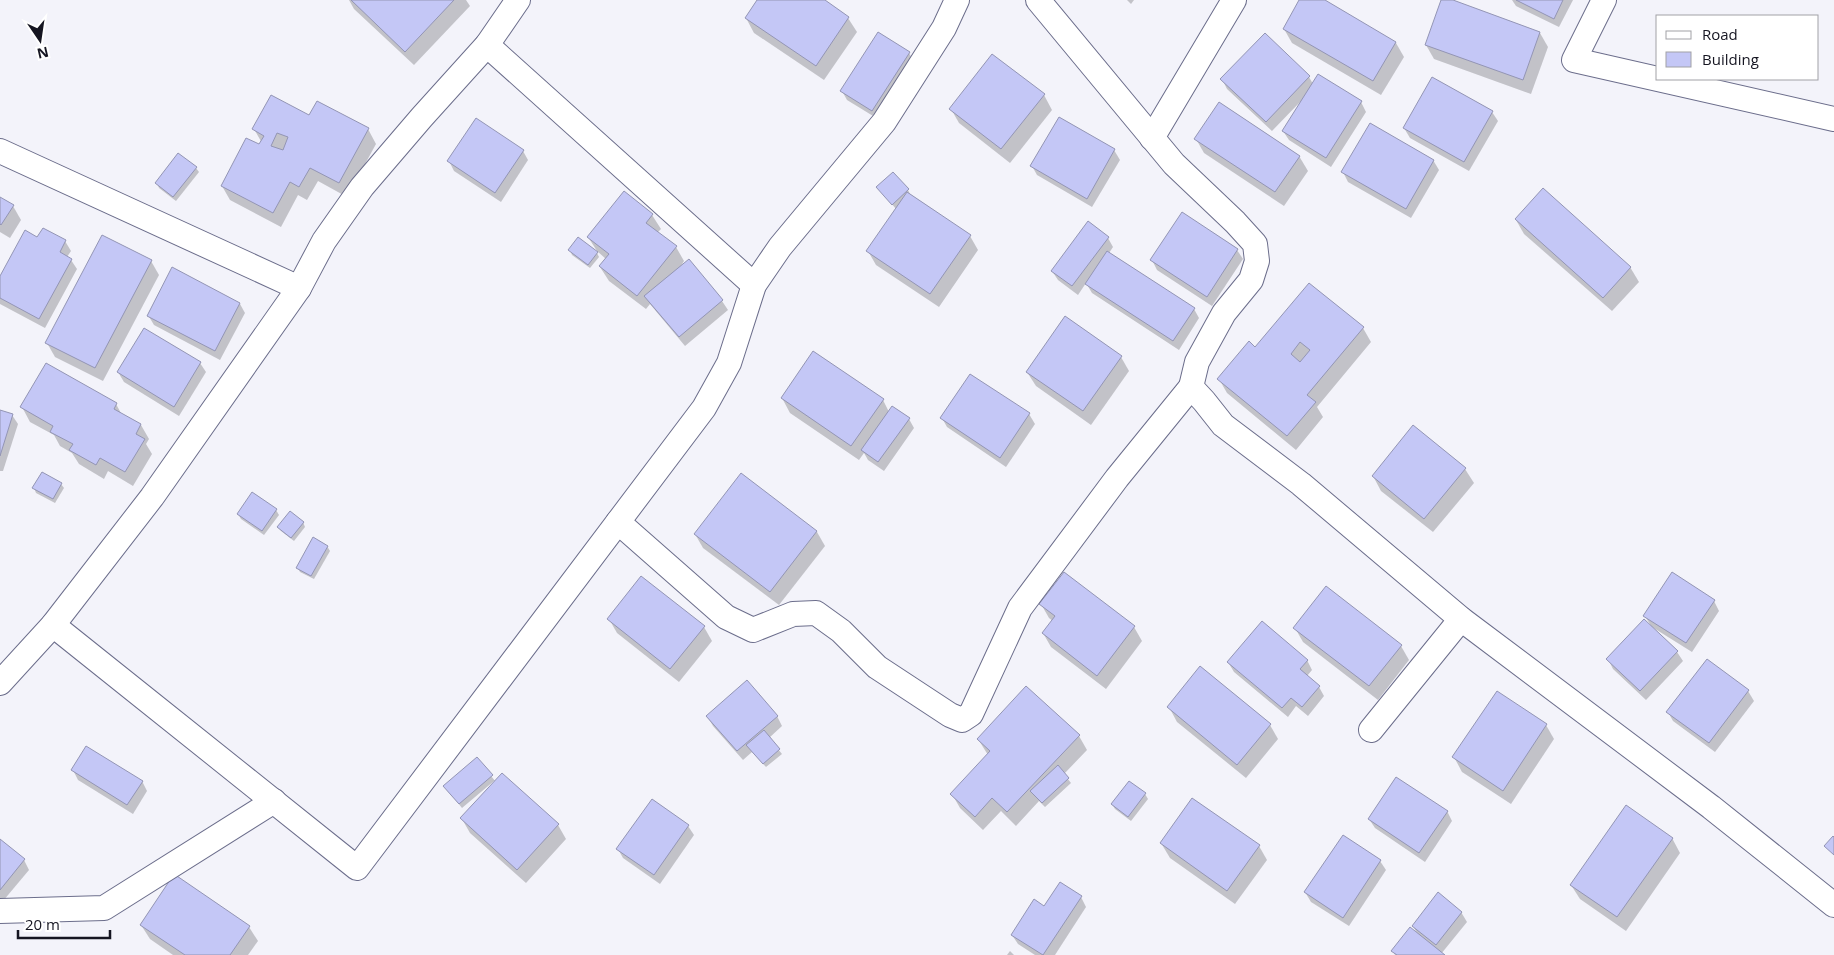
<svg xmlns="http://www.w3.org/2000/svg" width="1834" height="955" viewBox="0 0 1834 955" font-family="'Open Sans',sans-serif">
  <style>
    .shadow { fill: #0003 }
    .building { fill: #c4c7f6; stroke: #9395b4; fill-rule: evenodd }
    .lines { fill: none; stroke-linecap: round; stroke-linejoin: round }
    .street-casing { stroke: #6b6d8b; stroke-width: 26 }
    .street { stroke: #fff; stroke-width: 24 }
  </style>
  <rect width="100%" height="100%" fill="#f3f3fa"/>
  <!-- shadow -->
  <g class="shadow">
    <path d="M349,0h117l4,6 -56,59 -60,-56z"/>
    <path d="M759,0h63l26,18 9,14 -33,48 -70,-47 -8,-15z"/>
    <path d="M1127,0h7l-3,4z"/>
    <path d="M1301,0h21l74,43 8,14 -23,38 -89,-52 -8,-14z"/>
    <path d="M1443,0h6l91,33 8,14 -17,47 -97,-35 -8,-14z"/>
    <path d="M1512,0h61l-14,27 -43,-21z"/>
    <path d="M1265,35l44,42 4,7 48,18 5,10 -35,55 -42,-27 -6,-9 18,-30 -29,30 -45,-42 -5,-10z"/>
    <path d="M909,53l5,9 -36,57 -31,-19 -5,-9z"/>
    <path d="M1044,95l8,15 -42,53 -51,-40 -8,-14z"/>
    <path d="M1492,112l6,9 -29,50 -59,-33 -6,-10z"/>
    <path d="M309,117l59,12 8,15 -29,53 -29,-16 -11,19 -9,-5 -17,32 -51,-27 -8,-14 40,-43 -8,-14z"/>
    <path d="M1196,139l103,17 9,15 -24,35 -80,-53z"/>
    <path d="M1114,150l6,10 -28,47 -55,-32 -5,-9z"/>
    <path d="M523,151l5,9 -27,42 -47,-31 -5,-10z"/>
    <path d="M1433,160l6,10 -28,48 -63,-36 -5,-10z"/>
    <path d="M196,168l3,4 -23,29 -17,-13 -2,-5z"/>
    <path d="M878,187l30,3 2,4 60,42 8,14 -39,57 -63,-42 -8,-14 28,-42z"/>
    <path d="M0,198l13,8 8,14 -11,18 -10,-6z"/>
    <path d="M652,215l9,14 -4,4 19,14 8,14 -3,5 41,35 6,9 -43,36 -35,-42 -4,5 -37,-28 -9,-14 6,-8 -9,-8 -9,-14z"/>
    <path d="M1516,220l114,47 9,15 -27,29 -88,-77z"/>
    <path d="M1108,238l5,9 -4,6 85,56 5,9 -20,32 -87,-57 -6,-10 -8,12 -20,-15 -6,-9z"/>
    <path d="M38,239l27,2 6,10 -4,6 4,3 6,9 -32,59 -45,-24v-26z"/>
    <path d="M570,250l27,3 2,4 -9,11 -18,-13z"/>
    <path d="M1237,250l6,9 -31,47 -55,-36 -5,-10z"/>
    <path d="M151,261l8,14 -56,106 -48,-24 -8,-14z"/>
    <path d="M240,304l5,9 -25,47 -66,-35 -6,-10z"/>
    <path d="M1363,328l8,14 -54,65 6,10 -27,33 -69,-57 -8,-14 36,-31z"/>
    <path d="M1121,357l8,14 -38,54 -55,-39 -9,-14z"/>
    <path d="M200,363l6,9 -27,44 -55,-34 -6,-10z"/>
    <path d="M970,375l59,39 6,10 -29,43 -59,-40 -5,-9z"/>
    <path d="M782,398l101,2 6,12 20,7 5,9 -30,43 -16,-11 -4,-7 -5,7 -69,-47z"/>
    <path d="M116,404l6,11 19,10 8,14 -3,5 6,10 -19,32 -25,-15 -4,8 -25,-15 -7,-11 -12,-7 -6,-11 -24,-13 -8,-15z"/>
    <path d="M0,411l12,4 6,9 -15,47h-3z"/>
    <path d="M1414,427l51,42 9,14 -41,49 -52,-41 -8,-15z"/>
    <path d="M741,475l76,57 8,14 -46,59 -76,-57 -8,-14z"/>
    <path d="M61,484l3,4 -9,15 -19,-10 -2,-5z"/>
    <path d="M276,510l3,5 -15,20 -23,-16 -3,-5z"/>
    <path d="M303,522l2,5 -11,14 -13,-10 -3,-4z"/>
    <path d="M327,546l3,5 -16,28 -14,-7 -2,-4z"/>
    <path d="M1714,601l5,10 -27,41 -40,-25 -1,1 26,24 6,9 -37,39 -33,-31 -5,-10 43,-33 -6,-10z"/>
    <path d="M1041,604l93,23 8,14 -36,48 -55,-42 -8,-14 10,-12 -4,-3z"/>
    <path d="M609,619l95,8 8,14 -33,41 -62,-49z"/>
    <path d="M1295,628l106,18 8,14 -31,40 -75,-58z"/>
    <path d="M1307,660l5,10 -5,6 12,11 5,9 -16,20 -12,-10 -8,11 -54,-45 -6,-10z"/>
    <path d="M1707,660l41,31 6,10 -39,51 -42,-31 -5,-9z"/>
    <path d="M1169,707l101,18 8,14 -32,39 -69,-56z"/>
    <path d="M707,716h70l5,10 -13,12 13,16 -16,13 -14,-15 -9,8 -30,-34z"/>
    <path d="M1546,725l8,14 -43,65 -49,-32 -8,-15z"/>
    <path d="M1079,736l8,14 -23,24 7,9 -26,24 -6,-6 -23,25 -15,-15 -18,19 -23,-22 -8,-14 36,-39 -10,-16z"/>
    <path d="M477,759l19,23 62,43 8,14 -40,44 -56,-50 -8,-14 33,-37 -1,-1 -32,27 -17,-21z"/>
    <path d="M73,770l69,11 5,10 -14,23 -55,-34z"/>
    <path d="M1129,783l16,11 3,5 -17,22 -16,-12 -3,-5z"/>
    <path d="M1447,811l5,10 -27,41 -50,-34 -6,-9z"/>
    <path d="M688,826l6,9 -34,49 -37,-26 -5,-9z"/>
    <path d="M1672,838l8,15 -54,78 -46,-32 -9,-14z"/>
    <path d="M0,841l24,19 5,10 -26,31 -3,-3z"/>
    <path d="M1161,843l98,3 8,14 -32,44 -65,-46z"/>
    <path d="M1380,861l6,9 -37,56 -38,-24 -6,-10z"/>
    <path d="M1081,897l5,10 -31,48h-20l-17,-11 -6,-9 33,-27z"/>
    <path d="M1461,912l6,10 -26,32 2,1h-48l-2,-4 25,-16 -5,-9z"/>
    <path d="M141,925l108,2 9,14 -10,14h-75l-23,-16z"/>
    <path d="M1010,951l4,4h-7z"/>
  </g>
  <!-- building -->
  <g class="building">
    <path d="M351,0h103l-49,52z"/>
    <path d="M757,0h68l24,17 -33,49 -71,-48z"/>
    <path d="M1299,0h26l71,42 -23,39 -90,-52z"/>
    <path d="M1441,0h12l87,32 -17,48 -98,-35z"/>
    <path d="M1516,0h47l-9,19z"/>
    <path d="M878,32l32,20 -38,59 -32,-20z"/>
    <path d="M1265,33l45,43 -44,46 -46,-43z"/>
    <path d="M992,54l53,40 -44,55 -52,-40z"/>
    <path d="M1318,74l44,27 -36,57 -44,-27z"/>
    <path d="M1432,77l61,34 -29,51 -61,-34z"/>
    <path d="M271,95l38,20 8,-14 52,27 -30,55 -29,-15 -11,19 -9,-5 -17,31 -52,-27 25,-48 13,6 5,-8 -12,-7zM277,133l11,4 -5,13 -12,-4z"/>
    <path d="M1219,102l81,54 -25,36 -81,-53z"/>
    <path d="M1059,117l56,32 -28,50 -57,-33z"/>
    <path d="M476,118l48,32 -29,43 -48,-32z"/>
    <path d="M1370,123l64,37 -28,49 -65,-37z"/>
    <path d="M178,153l19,14 -24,30 -18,-14z"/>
    <path d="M893,172l16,17 -17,16 -16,-18z"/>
    <path d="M1543,188l88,79 -28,31 -88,-79z"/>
    <path d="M624,191l29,23 -7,9 31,23 -40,50 -38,-30 10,-12 -22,-17z"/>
    <path d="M907,192l64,43 -41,59 -64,-43z"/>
    <path d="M0,197l14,8 -13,20 -1,-1z"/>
    <path d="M1182,212l56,37 -31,48 -57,-37z"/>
    <path d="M1088,221l21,16 -37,49 -21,-15z"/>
    <path d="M43,228l23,12 -6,12 12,7 -33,60 -39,-21v-22l25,-46 12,7z"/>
    <path d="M102,235l50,25 -57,108 -50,-25z"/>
    <path d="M578,237l20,15 -10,13 -20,-15z"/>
    <path d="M1107,251l88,57 -22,33 -88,-57z"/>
    <path d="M689,259l34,41 -44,37 -35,-41z"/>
    <path d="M172,267l68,36 -25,48 -68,-35z"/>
    <path d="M1309,283l55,44 -57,68 9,7 -29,34 -70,-57 32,-38 6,6zM1300,342l10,8 -10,12 -9,-8z"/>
    <path d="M1065,316l57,40 -39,55 -57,-39z"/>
    <path d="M144,328l57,34 -27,45 -57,-35z"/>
    <path d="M813,351l71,48 -33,47 -70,-48z"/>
    <path d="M46,363l71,40 -3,6 27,15 -5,10 9,5 -20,33 -25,-14 -4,7 -27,-15 4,-6 -23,-12 3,-6 -33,-19z"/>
    <path d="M970,374l60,39 -30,45 -60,-40z"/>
    <path d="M892,406l18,12 -32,44 -17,-12z"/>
    <path d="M0,410l13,4 -13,42z"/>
    <path d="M1413,425l53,43 -42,51 -52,-43z"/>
    <path d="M42,472l20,11 -9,16 -21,-11z"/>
    <path d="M741,473l76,58 -47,61 -76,-58z"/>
    <path d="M252,492l25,17 -15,22 -25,-17z"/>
    <path d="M290,511l14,11 -13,16 -14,-11z"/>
    <path d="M313,537l15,9 -17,30 -15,-8z"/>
    <path d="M1064,572l71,54 -38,50 -55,-43 13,-17 -16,-12z"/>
    <path d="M1672,572l43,28 -29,43 -43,-27z"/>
    <path d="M641,576l64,50 -35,43 -63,-50z"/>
    <path d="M1326,586l76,59 -33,41 -76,-58z"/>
    <path d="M1644,619l34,32 -38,40 -34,-32z"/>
    <path d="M1262,621l46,39 -8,9 20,17 -18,21 -11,-9 -9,10 -55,-46z"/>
    <path d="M1707,659l42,31 -40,53 -43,-31z"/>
    <path d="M1200,666l71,58 -34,41 -70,-58z"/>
    <path d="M747,680l31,36 -41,35 -31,-35z"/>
    <path d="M1026,686l54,49 -73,77 -15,-14 -17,19 -25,-23 40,-43 -13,-12z"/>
    <path d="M1497,691l50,33 -44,67 -51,-34z"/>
    <path d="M764,730l16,19 -17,15 -17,-19z"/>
    <path d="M86,746l57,35 -16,24 -56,-35z"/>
    <path d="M477,757l16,18 -34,29 -16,-18z"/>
    <path d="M1058,765l11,13 -27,25 -12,-12z"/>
    <path d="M502,773l57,51 -42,46 -57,-52z"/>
    <path d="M1396,777l52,34 -29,42 -51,-34z"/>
    <path d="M1129,781l17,12 -18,24 -17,-13z"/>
    <path d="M1192,798l68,47 -33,46 -67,-48z"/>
    <path d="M652,799l37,26 -35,50 -38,-26z"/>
    <path d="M1626,805l47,33 -56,79 -47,-32z"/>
    <path d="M1343,835l38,25 -38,58 -39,-26z"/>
    <path d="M1833,836l1,1v18l-10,-9z"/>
    <path d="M0,839l25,20 -25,31z"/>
    <path d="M174,874l76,52 -20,29h-45l-45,-30z"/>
    <path d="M1060,882l22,14 -39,59 -32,-20 23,-36 10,7z"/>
    <path d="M1438,892l24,20 -26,33 -24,-19z"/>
    <path d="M1410,927l35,28h-48l-6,-4z"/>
  </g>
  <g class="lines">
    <defs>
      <g id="street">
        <path d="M1038,0l136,164 61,58 20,22 2,17 -6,19 -27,33 -27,49 -6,25 13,14 19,24 78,59 160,135 250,188 123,98"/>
        <path d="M1604,0l-30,60 260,59"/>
        <path d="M487,45l267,240"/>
        <path d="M1152,138l82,-138"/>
        <path d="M0,151l299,137"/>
        <path d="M618,522l108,95 27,13 40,-16 23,-1 25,18 36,36 73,48 12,5 9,-6 49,-106 97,-130 74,-91"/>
        <path d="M53,625l304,243 347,-460 25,-45 25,-78 26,-38 104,-125 60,-94 13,-28"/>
        <path d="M0,683l53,-58 99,-128 147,-209 25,-47 38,-54 60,-70 65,-72 31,-45"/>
        <path d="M1371,730l90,-111"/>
        <path d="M0,911l104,-3 170,-107"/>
      </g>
    </defs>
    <!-- street casing -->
    <use href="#street" class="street-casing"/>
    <!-- street -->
    <use href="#street" class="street"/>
  </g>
  <!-- legend -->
  <rect x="1656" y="15" width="162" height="65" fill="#ffffff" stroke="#a1a1a6"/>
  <rect x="1666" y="31" width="25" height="8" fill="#ffffff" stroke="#a1a1a6"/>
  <text x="1702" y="40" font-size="15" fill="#151521">Road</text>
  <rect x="1666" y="52" width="25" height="15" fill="#c4c7f6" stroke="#a1a1a6"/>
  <text x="1702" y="65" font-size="15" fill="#151521">Building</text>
  <!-- north arrow -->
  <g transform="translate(40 40) rotate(167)" stroke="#ffffff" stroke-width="4" paint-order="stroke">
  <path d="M0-4L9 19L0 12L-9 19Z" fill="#151521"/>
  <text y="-8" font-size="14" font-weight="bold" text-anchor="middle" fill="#151521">N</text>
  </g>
  <!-- scale -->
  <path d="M18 930v8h92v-8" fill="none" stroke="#151521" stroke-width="2.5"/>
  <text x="25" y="930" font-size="15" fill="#151521" stroke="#ffffff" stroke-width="4" paint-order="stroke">20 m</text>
</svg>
